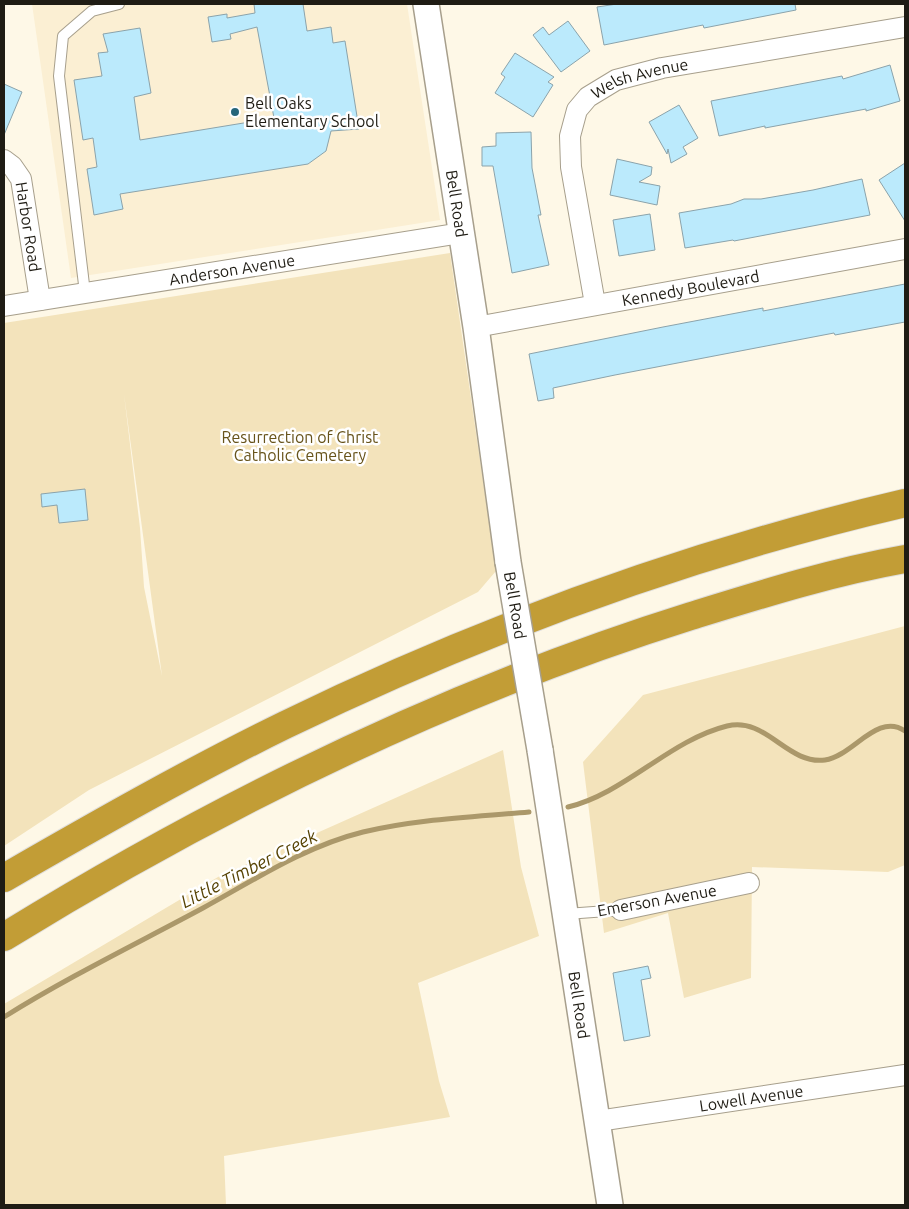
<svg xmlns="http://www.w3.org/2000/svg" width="909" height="1209" viewBox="0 0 909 1209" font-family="Ubuntu,sans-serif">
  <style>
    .built { fill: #fbefd3 }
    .green { fill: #f3e3bb; fill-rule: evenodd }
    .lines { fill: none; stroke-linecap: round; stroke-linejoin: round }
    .stream { stroke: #ab986a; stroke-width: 5 }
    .building { fill: #bbeafc; stroke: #8ba3ab }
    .service-casing { stroke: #a79f8c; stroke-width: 12 }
    .minor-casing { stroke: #a79f8c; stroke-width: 22 }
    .tertiary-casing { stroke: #a79f8c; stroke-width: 28 }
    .motorway-casing { stroke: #e0dfde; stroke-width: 30 }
    .service { stroke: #fff; stroke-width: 10 }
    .minor { stroke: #fff; stroke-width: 20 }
    .tertiary { stroke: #fff; stroke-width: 25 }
    .motorway { stroke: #c29d36; stroke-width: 28 }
    .tertiary-bridge-casing { stroke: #a79f8c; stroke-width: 28; stroke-linecap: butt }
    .tertiary-bridge { stroke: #fff; stroke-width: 25 }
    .poi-dot { fill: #26667b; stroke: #fff; stroke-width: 2 }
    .labels { text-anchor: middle; stroke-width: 5; stroke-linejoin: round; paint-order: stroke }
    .street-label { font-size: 16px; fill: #1f1c14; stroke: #fff }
    .poi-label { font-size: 16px; fill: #1f1c14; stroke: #fff; text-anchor: start }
    .park-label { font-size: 16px; fill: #67531a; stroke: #fff }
    .water-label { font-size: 18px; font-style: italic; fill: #564203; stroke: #fff }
  </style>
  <rect width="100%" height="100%" fill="#fef8e7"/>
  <!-- built -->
  <path class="built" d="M32,4h375l33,216 -369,58z"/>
  <!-- green -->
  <g class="green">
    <path d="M450,253l46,318 -18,21 -389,198 -85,56v-523zM124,394l38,282 -18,-89 -4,-59z"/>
    <path d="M905,626v239l-17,7 -136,-5 -1,111 -67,20 -16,-85 -64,20 -21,-171 60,-67z"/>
    <path d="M503,750l18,117 18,69 -121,47 21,98 11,36 -226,39 2,49h-222v-201l214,-127z"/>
  </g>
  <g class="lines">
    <!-- stream -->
    <g class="stream">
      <path d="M568,807c56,-13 102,-67 159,-81 39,-10 60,39 98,34 28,-4 52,-48 80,-29"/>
      <path d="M4,1017c64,-40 132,-73 199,-109 51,-28 103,-62 160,-76 54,-13 111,-15 166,-20"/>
    </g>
  </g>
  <!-- building -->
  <g class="building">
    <path d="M254,4h49l4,27 24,-4 2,16 12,-2 14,88 -28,2 -5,20 -18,13 -188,30 3,15 -29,6 -7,-46 10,-2 -4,-29 -10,2 -9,-60 28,-4 -4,-23 10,-1 -5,-18 37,-6 11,65 -17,4 6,43 134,-22 -17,-91 -27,7 1,5 -19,3 -4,-25 19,-3v4l28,-5z"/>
    <path d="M617,4h178l1,6 -92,18 -1,-3 -99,20 -7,-38z"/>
    <path d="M568,21l22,30 -29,21 -28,-37 10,-8 6,8z"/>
    <path d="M515,53l39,24 -6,5 5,3 -20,32 -38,-24 10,-16 -4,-3z"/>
    <path d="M890,65l10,36 -34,10v-2l-101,19v-2l-46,10 -8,-35 131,-25 1,3z"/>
    <path d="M4,84l18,8 -18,43z"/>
    <path d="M679,105l19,33 -15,9 4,7 -16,9 -3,-14 -1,5 -18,-32z"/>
    <path d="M531,132l1,36 9,47h-3l11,50 -37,8 -19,-107h-11v-19l14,-1v-13z"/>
    <path d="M617,159l35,8 -1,8 -12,7 21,4 -3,19 -47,-10z"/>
    <path d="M905,163v58l-26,-41z"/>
    <path d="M862,179l8,36 -136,26 -1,-1 -48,8 -6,-35 52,-9 13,-5h17l52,-9z"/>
    <path d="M650,214l5,36 -36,6 -6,-36z"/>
    <path d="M905,284v38l-70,13 -1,-2 -219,42 -62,13 1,10 -16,3 -9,-47 134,-27 100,-19v3z"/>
    <path d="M85,489l3,31 -29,3 -2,-18 -15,2 -1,-13z"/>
    <path d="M648,966l3,12 -10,2 9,56 -26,5 -11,-68z"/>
  </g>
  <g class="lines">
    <defs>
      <g id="service">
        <path d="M85,293l-26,-217 4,-40 29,-25 27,-7"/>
        <path d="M566,914l55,-4"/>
      </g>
      <g id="minor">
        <path id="s1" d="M4,160l8,6 9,13 19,121"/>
        <path id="s2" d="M595,304l-24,-137 -1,-31 7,-26 11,-13 28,-17 46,-12 243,-41"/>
        <path id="s3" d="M4,306l457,-73"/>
        <path id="s4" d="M476,327l429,-78"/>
        <path d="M621,910l128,-27"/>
        <path id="s5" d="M598,1121l307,-46"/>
      </g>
      <g id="tertiary">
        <path id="s6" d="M426,4l50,323 32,235"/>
        <path id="s7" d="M540,750l70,455"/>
      </g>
      <g id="motorway">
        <path d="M4,878c92,-53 185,-106 281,-153 198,-96 406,-172 620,-222"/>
        <path d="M4,937c216,-133 444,-245 687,-321 71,-22 141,-44 214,-57"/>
      </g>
    </defs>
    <!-- service casing -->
    <use href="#service" class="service-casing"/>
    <!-- minor casing -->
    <use href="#minor" class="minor-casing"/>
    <!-- tertiary casing -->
    <use href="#tertiary" class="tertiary-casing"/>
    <!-- motorway casing -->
    <use href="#motorway" class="motorway-casing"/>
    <!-- service -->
    <use href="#service" class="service"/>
    <!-- minor -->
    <use href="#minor" class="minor"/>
    <!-- tertiary -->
    <use href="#tertiary" class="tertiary"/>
    <!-- motorway -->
    <use href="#motorway" class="motorway"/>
    <defs>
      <g id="tertiary-bridge">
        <path id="s8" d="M508,562l32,188"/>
      </g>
    </defs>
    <!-- tertiary-bridge casing -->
    <use href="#tertiary-bridge" class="tertiary-bridge-casing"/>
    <!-- tertiary-bridge -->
    <use href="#tertiary-bridge" class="tertiary-bridge"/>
  </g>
  <!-- markers -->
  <circle class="poi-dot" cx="235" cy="112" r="5"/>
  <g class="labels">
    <!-- street labels -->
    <g class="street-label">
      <text dy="6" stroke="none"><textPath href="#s2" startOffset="270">Welsh Avenue</textPath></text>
      <text dy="6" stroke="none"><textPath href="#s6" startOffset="202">Bell Road</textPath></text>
      <text dy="6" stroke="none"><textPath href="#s1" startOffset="74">Harbor Road</textPath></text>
      <text dy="6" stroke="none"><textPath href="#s3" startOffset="231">Anderson Avenue</textPath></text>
      <text dy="6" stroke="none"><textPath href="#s4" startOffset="218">Kennedy Boulevard</textPath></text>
      <text dy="6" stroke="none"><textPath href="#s8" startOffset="44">Bell Road</textPath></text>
      <text transform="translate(657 900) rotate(-10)" y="6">Emerson Avenue</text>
      <text dy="6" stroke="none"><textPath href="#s7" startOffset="258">Bell Road</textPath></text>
      <text dy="6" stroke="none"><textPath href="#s5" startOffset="155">Lowell Avenue</textPath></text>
    </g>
    <!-- poi labels -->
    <g class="poi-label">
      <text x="245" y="109">Bell Oaks<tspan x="245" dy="18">Elementary School</tspan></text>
    </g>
    <!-- park labels -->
    <g class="park-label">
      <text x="300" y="443">Resurrection of Christ<tspan x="300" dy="18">Catholic Cemetery</tspan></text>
    </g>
    <!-- water labels -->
    <g class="water-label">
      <text transform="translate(249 869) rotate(-27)" y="6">Little Timber Creek</text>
    </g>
  </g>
  <!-- border -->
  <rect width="909" height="1209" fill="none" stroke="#1f1c14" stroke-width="10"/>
</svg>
